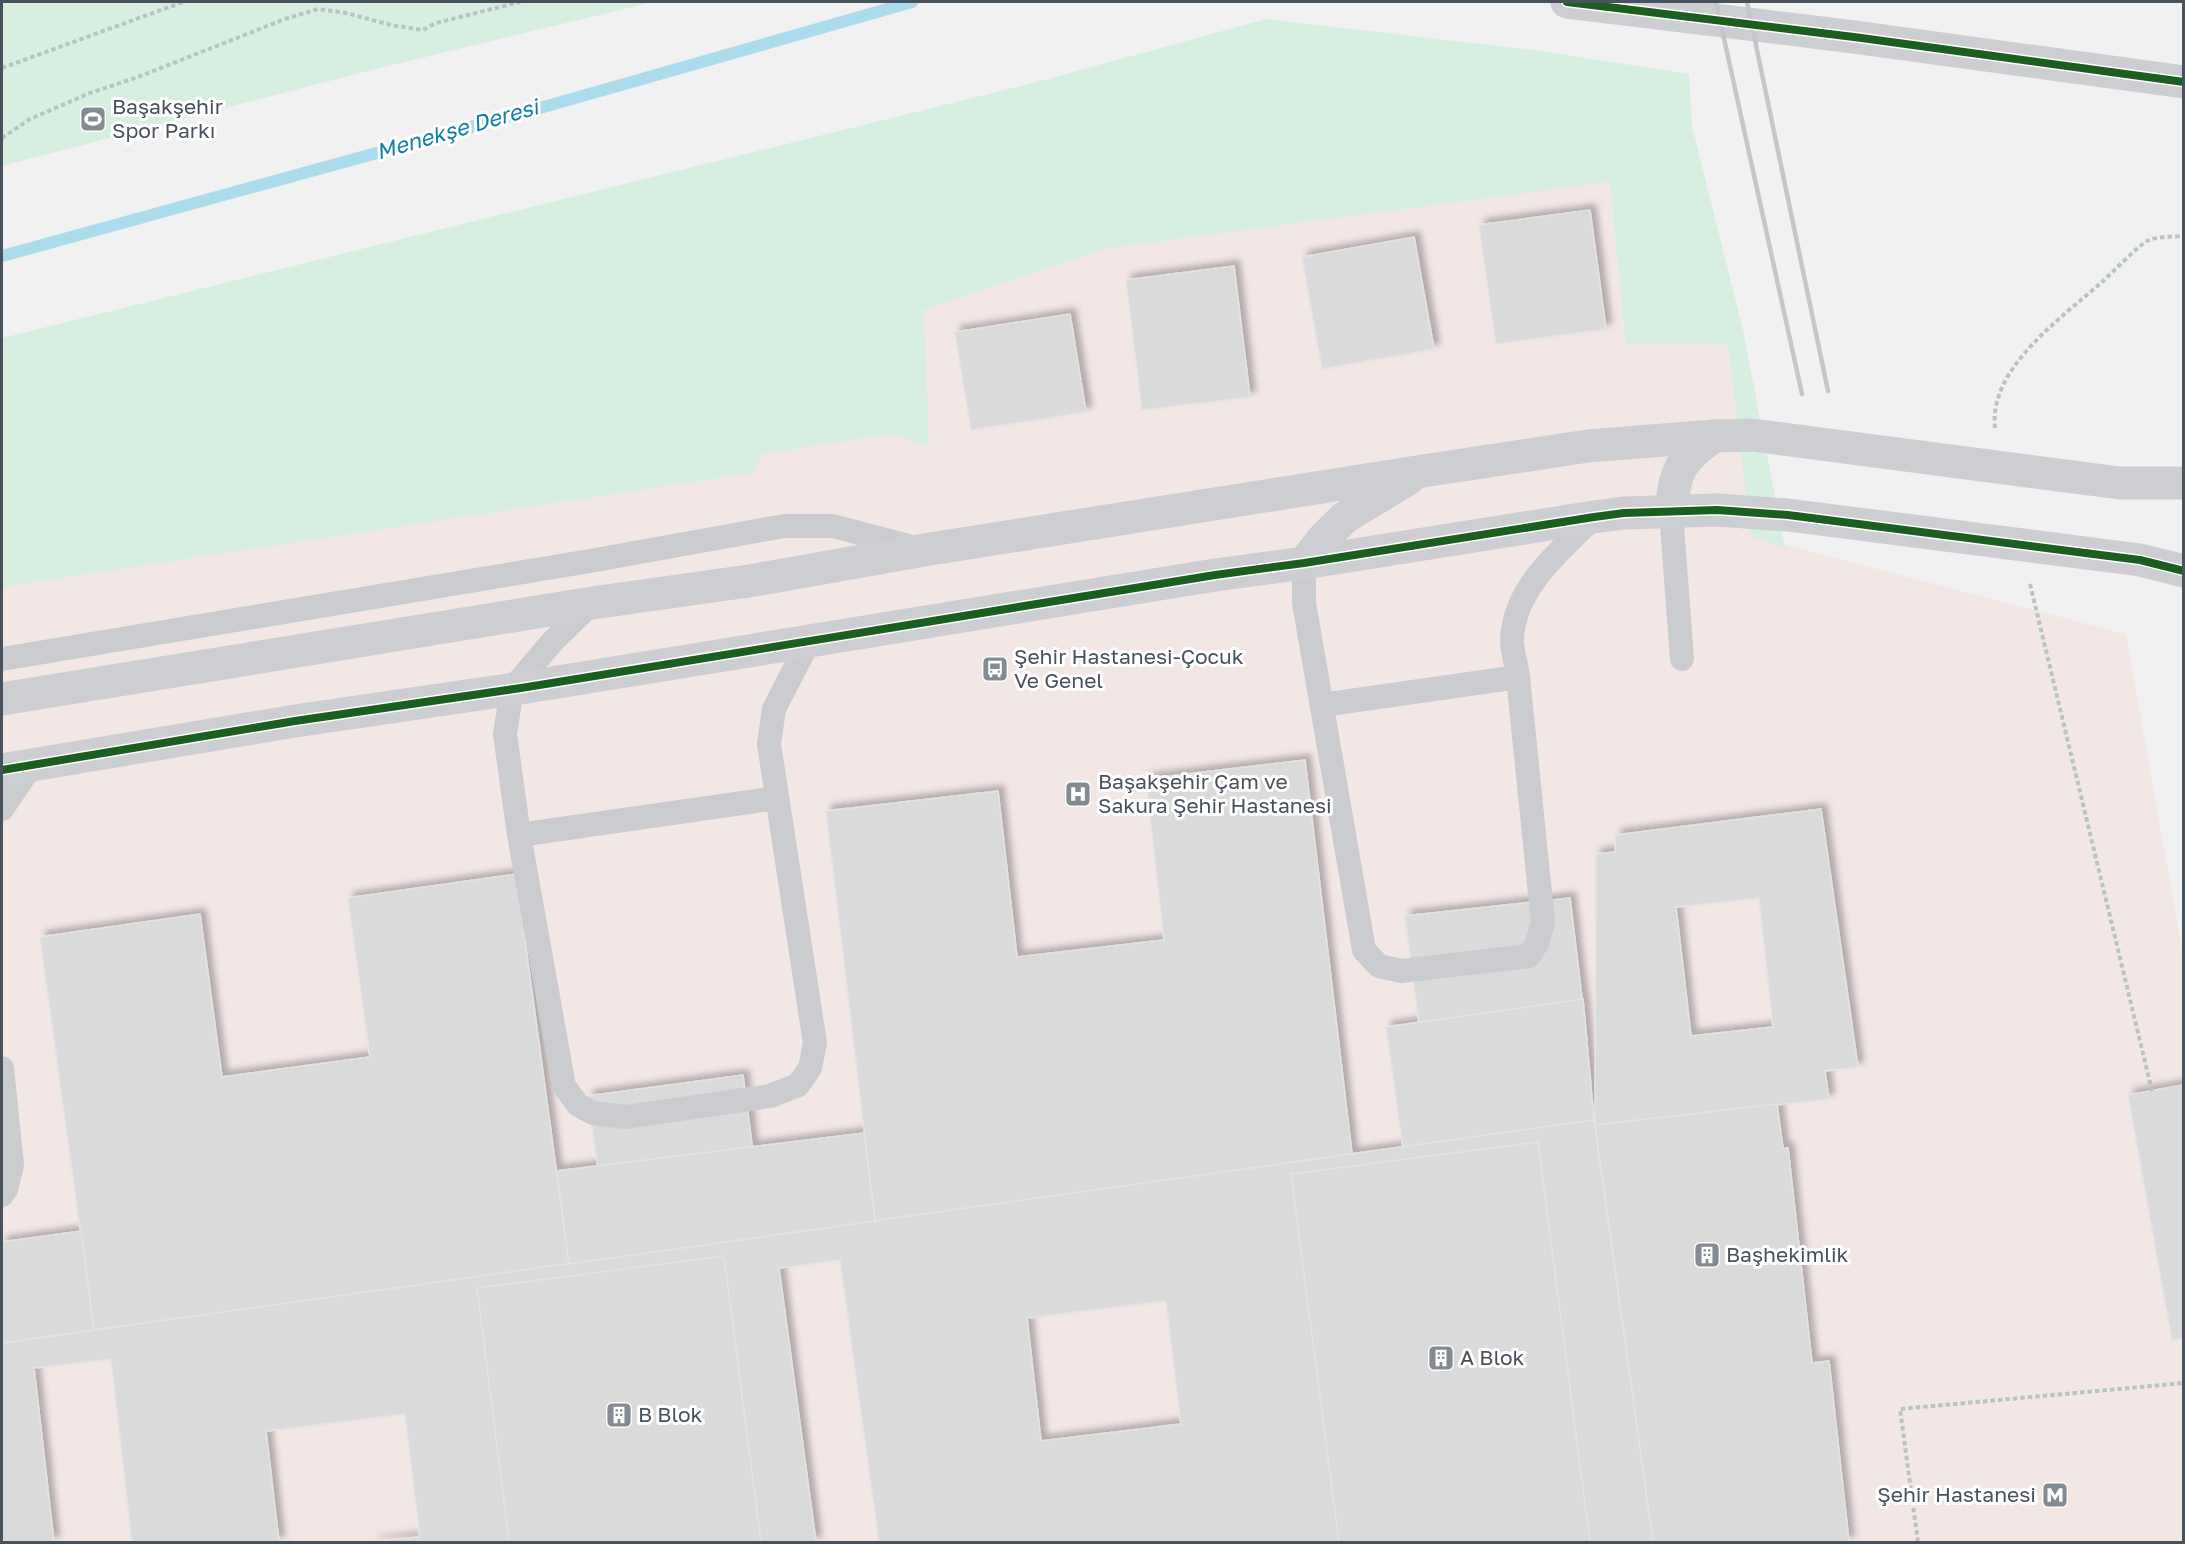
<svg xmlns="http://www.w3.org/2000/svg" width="2185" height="1544" viewBox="0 0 2185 1544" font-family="'Golos Text',sans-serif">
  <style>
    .medical { fill: #f3e7e6 }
    .green { fill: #d6efe1 }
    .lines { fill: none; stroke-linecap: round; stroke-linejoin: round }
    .stream { stroke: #acdbeb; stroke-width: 12 }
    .building { fill: #dadadb; stroke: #e2e3e4; stroke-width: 1.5; fill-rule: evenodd; filter: url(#shadow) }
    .path { stroke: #b8c4c1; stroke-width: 4; stroke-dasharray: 4.5 3; stroke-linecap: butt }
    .lane { stroke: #cacccf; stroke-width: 24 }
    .secondary { stroke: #ccced1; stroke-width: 33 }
    .rail { stroke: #c5c6c9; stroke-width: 4.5 }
    .secondary-bridge { stroke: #ccced1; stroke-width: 33 }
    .cycleway-casing { stroke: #fff; stroke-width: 11 }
    .cycleway { stroke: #1b5e20; stroke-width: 8 }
    .labels { text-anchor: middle; stroke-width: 6; stroke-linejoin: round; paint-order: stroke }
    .poi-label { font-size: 21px; fill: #48525d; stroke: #fff; text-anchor: start }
    .water-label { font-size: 22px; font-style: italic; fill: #117fa7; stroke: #fff }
  </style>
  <defs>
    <filter id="shadow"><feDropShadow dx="5.5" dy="-5.5" stdDeviation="3" flood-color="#0004"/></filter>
  </defs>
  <rect width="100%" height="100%" fill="#f1f1f1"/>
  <!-- medical -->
  <path class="medical" d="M1588,100l141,245 22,191 375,98 57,321v587h-2181v-1054z"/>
  <!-- green -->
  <g class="green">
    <path d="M2,2h651l-285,69 -366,95z"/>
    <path d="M1266,19l274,32 149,23 3,53 51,203 42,219 -34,-13 -23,-191 -102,-1 -16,-162 -501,66 -185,62 5,136 -39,-12 -128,20 -9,19 -751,114v-249l1035,-256z"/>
  </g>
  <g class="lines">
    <!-- stream -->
    <path class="stream" d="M2,256l538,-148 372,-106"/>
  </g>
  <!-- building -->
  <g class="building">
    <path d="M1590,210l16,119 -110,15 -17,-119z"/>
    <path d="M1414,237l20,112 -112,20 -20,-112z"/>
    <path d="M1234,266l16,131 -108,13 -16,-130z"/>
    <path d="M1070,314l16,98 -115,18 -16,-98z"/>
    <path d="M1305,760l47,394 -477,67 -49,-410 172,-20 19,166 147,-17 -18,-161z"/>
    <path d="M1821,809l37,258 -33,4 4,28 -234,26 1,-271 19,-2 1,-17zM1759,898l14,129 -82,9 -15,-129z"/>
    <path d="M516,874l53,390 -475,66 -54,-393 160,-23 22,163 148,-20 -22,-159z"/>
    <path d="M1570,898l17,142 -163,21 -19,-145z"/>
    <path d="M1583,999l11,121 -191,28 -17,-121z"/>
    <path d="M743,1075l18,139 -154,21 -19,-139z"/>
    <path d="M2182,1085l2,10v243l-12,2 -44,-245z"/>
    <path d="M1777,1104l6,45 5,-1 24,215 17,-2 20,181h-196l-58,-417z"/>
    <path d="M1594,1120l59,422h-774l-39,-282 -61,8 37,274h-444l48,-5 -15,-123 -139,17 13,111h-147l-21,-183 -77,9 20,174h-52v-199zM1166,1301l15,123 -140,17 -14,-123z"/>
    <path d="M864,1133l11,88 -306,43 -12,-93z"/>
    <path d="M1538,1142l52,400h-251l-48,-368z"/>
    <path d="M81,1231l13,99 -92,13v-101z"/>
    <path d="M724,1256l37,286h-252l-32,-254z"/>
  </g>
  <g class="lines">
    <!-- path -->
    <g class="path">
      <path d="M2,68l181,-66"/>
      <path d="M2,138l28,-19 60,-26 48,-16 147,-58 33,-10 28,4 45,12 32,5 13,-7 84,-21"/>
      <path d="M1995,428c-7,-60 68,-111 108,-147 10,-9 34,-34 44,-40 9,-5 26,-4 37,-5"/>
      <path d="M2030,584l122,507"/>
      <path d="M1918,1542l-18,-133 284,-26"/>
    </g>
    <!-- lane -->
    <g class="lane">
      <path d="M1671,512l11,147"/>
      <path d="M1304,563v40l60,347 15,16 22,5 128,-15 8,-13 6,-20 -25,-246c-1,-11 -6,-25 -6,-36 1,-53 48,-90 82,-124"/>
      <path d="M592,603l-39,38 -41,48 -7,45 14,101 45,251 14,19 15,8 33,4 144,-21 28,-11 12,-17 5,-25 -46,-299 5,-35 35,-68"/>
      <path d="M2,659l588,-98 194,-35h49l83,22"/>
      <path d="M1322,705l196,-28"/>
      <path d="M2,809l30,-44"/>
      <path d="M519,835l258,-37"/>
      <path d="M2,1068l10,97 -6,24 -4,6"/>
    </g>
    <!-- secondary -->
    <g class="secondary">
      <path d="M1567,2l287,35 330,45"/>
      <path d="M1671,512c4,-42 9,-52 43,-76"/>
      <path d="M1304,563l19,-24 21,-21 64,-39"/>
      <path d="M2,699l590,-96 157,-22 175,-31 499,-79 165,-25 126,-10"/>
      <path d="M2,770l293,-49 226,-33 694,-113 89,-12 290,-46 30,-4 93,-3"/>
    </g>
    <!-- rail -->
    <g class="rail">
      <path d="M1716,2l86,392"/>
      <path d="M1747,2l81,389"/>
    </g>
    <!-- secondary-bridge -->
    <g class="secondary-bridge">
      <path d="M1714,436l38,-1 368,48h64"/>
      <path d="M1717,510l71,5 352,45 44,11"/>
    </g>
    <defs>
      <g id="cycleway">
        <path d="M1567,2l287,35 330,45"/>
        <path d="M2,770l293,-49 226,-33 694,-113 89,-12 290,-46 30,-4 93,-3 71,5 352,45 44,11"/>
      </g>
    </defs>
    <!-- cycleway casing -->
    <use href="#cycleway" class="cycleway-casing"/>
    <!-- cycleway -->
    <use href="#cycleway" class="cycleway"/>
  </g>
  <!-- icons -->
  <defs>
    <symbol id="stadium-square" viewBox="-11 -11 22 22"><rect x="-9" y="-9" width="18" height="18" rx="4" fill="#838a91" stroke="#fff"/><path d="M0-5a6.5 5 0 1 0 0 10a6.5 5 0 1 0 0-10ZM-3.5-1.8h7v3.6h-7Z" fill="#fff"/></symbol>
    <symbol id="bus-square" viewBox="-11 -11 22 22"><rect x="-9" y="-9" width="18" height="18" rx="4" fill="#838a91" stroke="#fff"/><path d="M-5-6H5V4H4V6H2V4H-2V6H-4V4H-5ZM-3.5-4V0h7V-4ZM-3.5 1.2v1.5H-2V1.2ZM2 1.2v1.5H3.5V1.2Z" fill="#fff"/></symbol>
    <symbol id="hospital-square" viewBox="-11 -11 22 22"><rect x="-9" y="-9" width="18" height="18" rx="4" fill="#838a91" stroke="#fff"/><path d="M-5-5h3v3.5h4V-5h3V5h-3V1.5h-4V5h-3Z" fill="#fff"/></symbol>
    <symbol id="building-square" viewBox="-11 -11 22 22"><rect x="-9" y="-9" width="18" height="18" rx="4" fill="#838a91" stroke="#fff"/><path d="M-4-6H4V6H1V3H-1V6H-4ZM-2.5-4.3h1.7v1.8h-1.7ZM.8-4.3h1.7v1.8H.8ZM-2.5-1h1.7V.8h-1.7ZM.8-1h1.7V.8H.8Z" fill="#fff"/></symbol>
    <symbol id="metro-square" viewBox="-11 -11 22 22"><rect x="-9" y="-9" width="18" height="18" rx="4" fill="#838a91" stroke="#fff"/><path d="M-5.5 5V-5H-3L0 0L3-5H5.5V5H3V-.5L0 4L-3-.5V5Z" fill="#fff"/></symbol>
  </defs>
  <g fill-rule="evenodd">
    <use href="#stadium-square" x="78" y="104" width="30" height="30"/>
    <use href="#bus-square" x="980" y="654" width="30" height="30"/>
    <use href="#hospital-square" x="1063" y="779" width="30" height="30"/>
    <use href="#building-square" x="1692" y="1240" width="30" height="30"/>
    <use href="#building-square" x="1426" y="1343" width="30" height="30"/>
    <use href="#building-square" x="604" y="1400" width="30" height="30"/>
    <use href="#metro-square" x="2040" y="1480" width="30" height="30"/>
  </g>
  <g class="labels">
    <!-- poi labels -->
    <g class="poi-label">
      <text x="112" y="114">Başakşehir<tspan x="112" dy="24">Spor Parkı</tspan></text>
      <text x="1014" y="664">Şehir Hastanesi-Çocuk<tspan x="1014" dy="24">Ve Genel</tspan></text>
      <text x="1098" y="789">Başakşehir Çam ve<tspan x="1098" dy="24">Sakura Şehir Hastanesi</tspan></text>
      <text x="1726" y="1262">Başhekimlik</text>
      <text x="1460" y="1365">A Blok</text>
      <text x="638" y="1422">B Blok</text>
      <text x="2036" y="1502" text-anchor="end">Şehir Hastanesi</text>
    </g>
    <!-- water labels -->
    <g class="water-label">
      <text transform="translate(457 129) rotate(-16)" y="8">Menekşe Deresi</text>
    </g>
  </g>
  <!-- border -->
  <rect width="2185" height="1544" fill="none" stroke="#48525d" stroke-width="6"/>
</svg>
